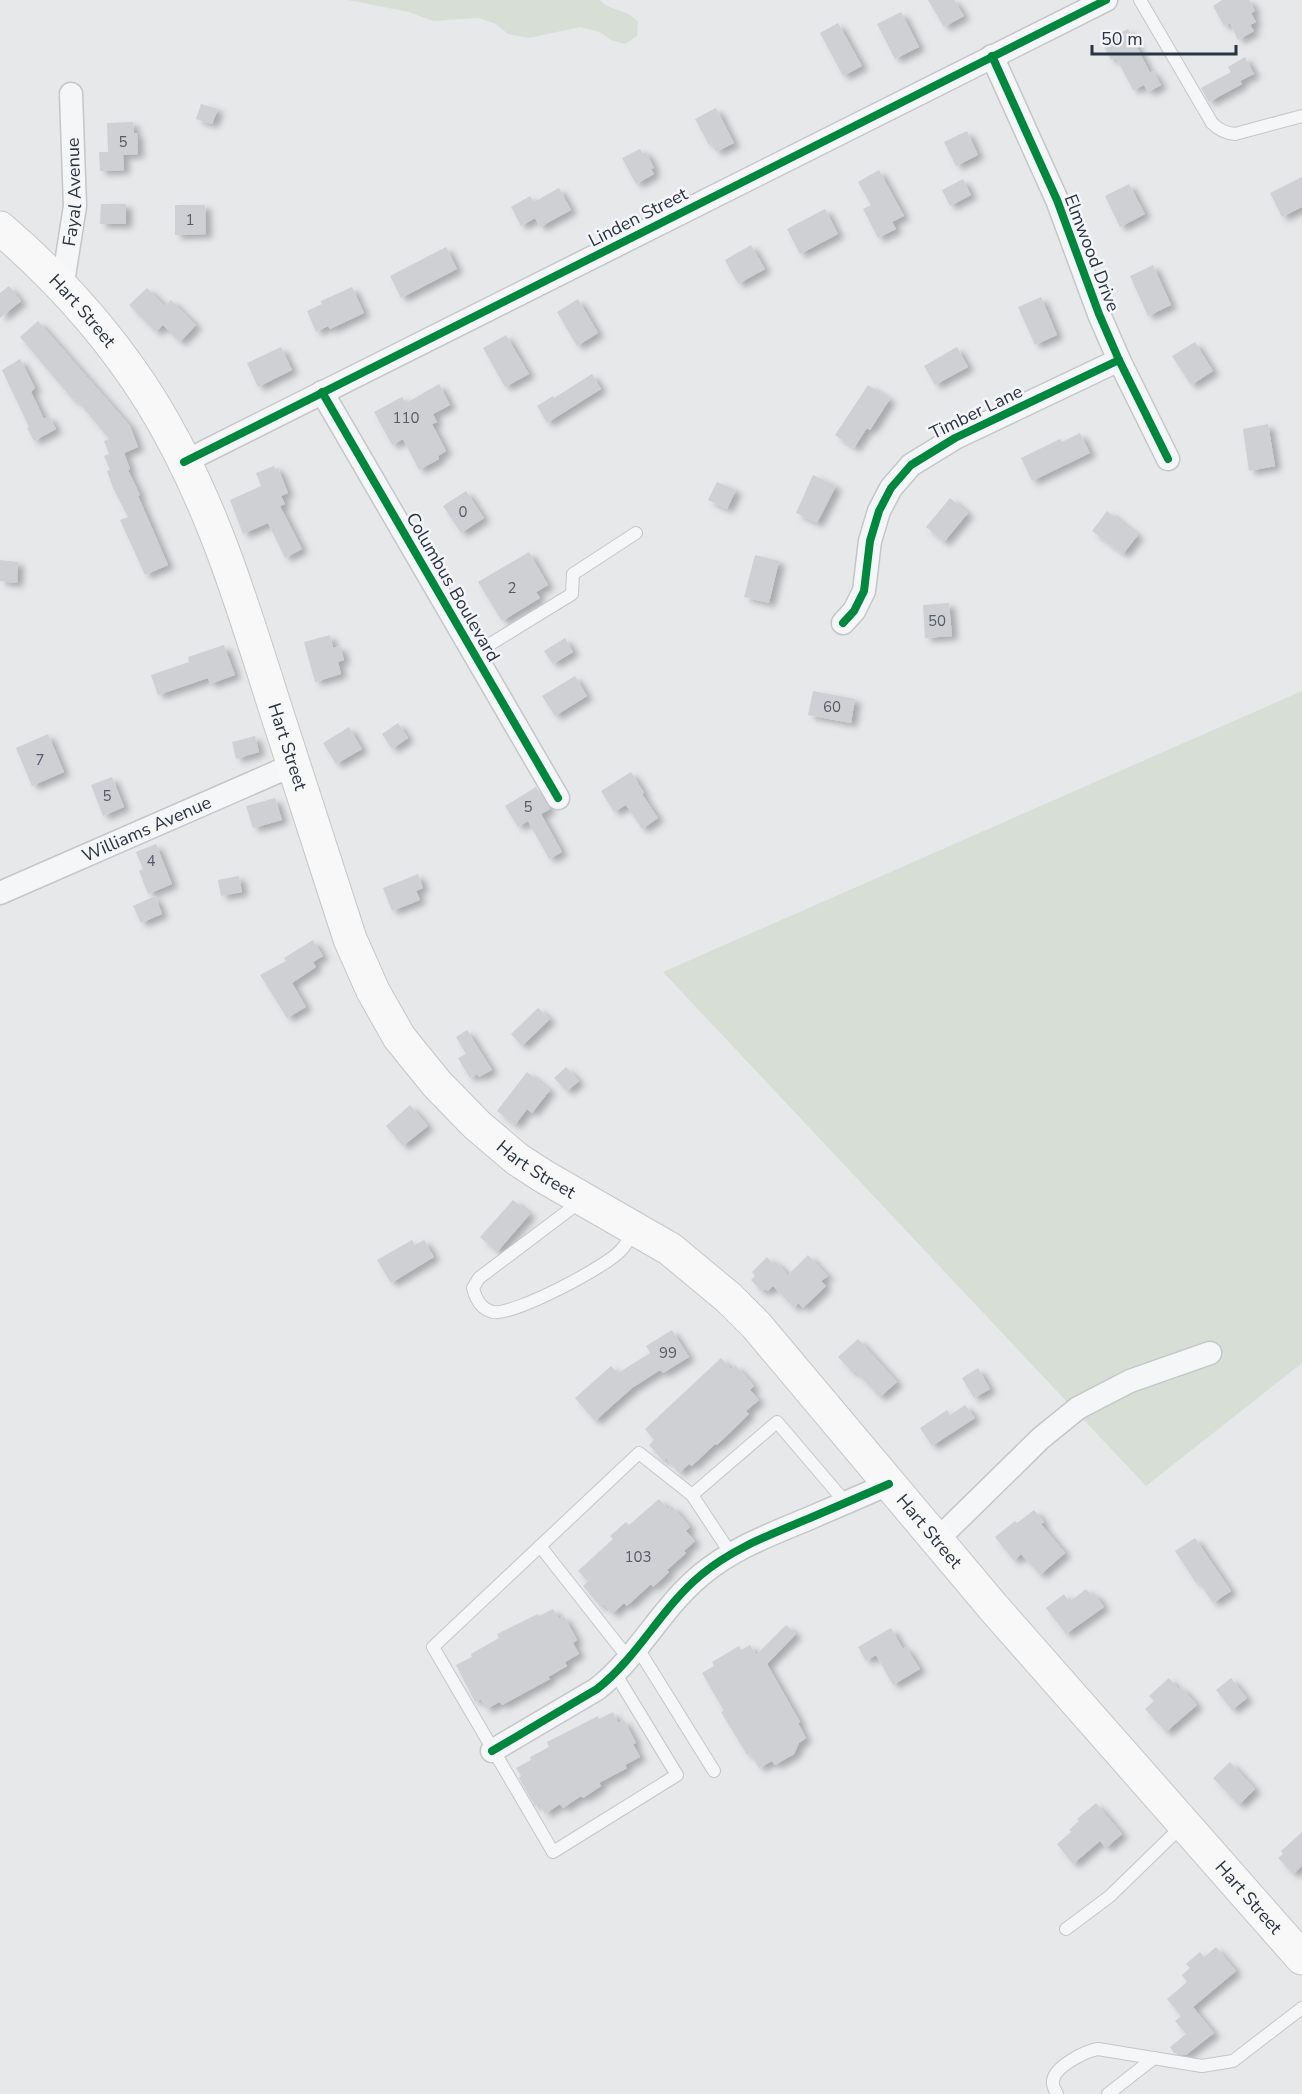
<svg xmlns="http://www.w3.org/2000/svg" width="1302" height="2094" viewBox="0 0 1302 2094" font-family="'Nunito Sans',sans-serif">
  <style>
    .green { fill: #d6ded6 }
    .building { fill: #ced0d3; filter: url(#shadow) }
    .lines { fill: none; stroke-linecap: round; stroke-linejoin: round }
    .lane-casing { stroke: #c4c6c8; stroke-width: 14 }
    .street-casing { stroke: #c4c6c8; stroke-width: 25 }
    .secondary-casing { stroke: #c4c6c8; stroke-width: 35 }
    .lane { stroke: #f5f6f7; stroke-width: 12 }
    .street { stroke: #f5f6f7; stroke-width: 22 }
    .secondary { stroke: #f8f8f8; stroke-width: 33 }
    .cycleway-casing { stroke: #f4f6f9; stroke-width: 11 }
    .cycleway { stroke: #00873e; stroke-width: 8 }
    .labels { text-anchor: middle; stroke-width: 5; stroke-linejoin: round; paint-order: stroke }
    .number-label { font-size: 15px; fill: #545c69 }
    .street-label { font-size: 18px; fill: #2b3445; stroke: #f4f6f9 }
  </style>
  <defs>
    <filter id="shadow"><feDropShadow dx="6" dy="4" stdDeviation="3" flood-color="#0004"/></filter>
  </defs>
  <rect width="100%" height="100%" fill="#e6e8ea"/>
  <!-- green -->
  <g class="green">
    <path d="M348,0h252c12,13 25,7 38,22l-1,14 -12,8 -14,-4 -11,-8 -20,-5 -51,11 -21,-4 -12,-10 -17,-6 -46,3 -24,-9z"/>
    <path d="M1302,691v672l-156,123 -483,-514z"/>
  </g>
  <!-- building -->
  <g class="building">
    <path d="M928,0h26l10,16 -20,11z"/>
    <path d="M1222,0h27l6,11 -4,2 5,9 -6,3 4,6 -16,9 -8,-17 -6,3 -11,-20z"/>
    <path d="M901,12l18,35 -24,12 -18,-35z"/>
    <path d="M838,23l24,43 -19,10 -23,-43z"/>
    <path d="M1128,29l22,44 3,-2 8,14 -13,7 -4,-7 -11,5 -17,-32 -5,2 -9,-18z"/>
    <path d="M1245,57l9,17 -14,7 2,3 -33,18 -8,-14 30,-16 -3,-5z"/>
    <path d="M201,104l17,5 -6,15 -16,-5z"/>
    <path d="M716,108l18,35 -18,9 -4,-9 -3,2 -14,-26z"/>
    <path d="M133,122l1,11h3l1,21 -15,1 1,15 -24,1 -1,-19h9l-1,-29z"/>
    <path d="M967,131l11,24 -22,11 -12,-24z"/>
    <path d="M640,149l3,5 3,-2 8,16 -3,1 3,5 -18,10 -14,-26z"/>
    <path d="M879,170l25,46 -12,6 4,7 -18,9 -15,-29 8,-4 -13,-23z"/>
    <path d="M1302,177v30l-20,10 -12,-24z"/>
    <path d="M963,179l8,16 -21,11 -8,-16z"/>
    <path d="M1129,184l16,30 -25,13 -15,-31z"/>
    <path d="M559,188l12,22 -31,17 -5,-9 -14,8 -10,-19 19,-11 4,6z"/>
    <path d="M101,204h25v20h-26z"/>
    <path d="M175,205h30l1,29 -31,1z"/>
    <path d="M825,209l13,25 -38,20 -13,-25z"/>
    <path d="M751,245l14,24 -27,15 -13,-24z"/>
    <path d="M446,247l11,22 -56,29 -11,-22z"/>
    <path d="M1153,265l18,40 -23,11 -18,-40z"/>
    <path d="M9,286l12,15 -21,17v-25z"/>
    <path d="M352,287l12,26 -34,16 -2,-3 -12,6 -9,-21 15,-7 -1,-3z"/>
    <path d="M147,288l18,18 6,-6 25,25 -16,17 -17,-17 -7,7 -27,-27z"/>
    <path d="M1041,297l16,38 -22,10 -17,-38z"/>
    <path d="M578,299l20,34 -21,13 -20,-34z"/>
    <path d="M38,321l92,105 8,21 -14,6 6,16 -2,1 12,25 -2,1 30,69 -23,10 -25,-55 8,-3 -15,-29 -6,-17 3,-1 -6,-14 5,-2 -5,-13 5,-2 -33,-40 -2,2 -54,-64z"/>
    <path d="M506,335l23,39 -24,13 -22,-39z"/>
    <path d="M1195,342l18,29 -22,14 -19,-29z"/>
    <path d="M281,347l11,23 -34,17 -11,-24z"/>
    <path d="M957,347l11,20 -33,18 -11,-19z"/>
    <path d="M20,359l15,29 -4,4 13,27 5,-3 7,13 -22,12 -7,-13 2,-1 -27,-57z"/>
    <path d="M592,374l9,15 -54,34 -10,-17 16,-10 1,2z"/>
    <path d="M439,384l11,21 -17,9 4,8 -5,2 14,27 -8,5 1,3 -20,11 -16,-31 -11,6 -18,-33 28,-15 4,6z"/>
    <path d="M868,385l22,14 -20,31 -3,-2 -13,20 -19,-13z"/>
    <path d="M1268,424l7,42 -26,5 -6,-42z"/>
    <path d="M1080,433l10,20 -58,28 -11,-23 39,-19 2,3z"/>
    <path d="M274,466l1,3 3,-1 10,25 -7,3 4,8 -5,2 22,43 -17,9 -17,-35 -25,11 -13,-34 31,-14 -5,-13z"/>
    <path d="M813,475l23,11 -19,37 -21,-10z"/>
    <path d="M717,482l19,8 -9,19 -19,-9z"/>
    <path d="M466,491l18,27 -23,15 -18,-27z"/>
    <path d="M950,498l18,15 -24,29 -18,-15z"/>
    <path d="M1107,511l31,24 -15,19 -31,-23z"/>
    <path d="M529,552l19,33 -12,7 4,6 -38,23 -24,-39z"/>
    <path d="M755,555l24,6 -10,42 -25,-6z"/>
    <path d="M0,560l18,2 -1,21 -17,-2z"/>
    <path d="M949,603l3,33 -27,2 -2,-33z"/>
    <path d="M330,635l3,13 7,-2 4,14 -6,2 3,12 -26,8 -11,-40z"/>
    <path d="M565,638l8,14 -20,12 -9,-13z"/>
    <path d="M224,645l11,30 -25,9 -2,-6 -50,17 -7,-20 38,-13 -1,-5z"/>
    <path d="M575,676l12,20 -32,20 -13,-20z"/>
    <path d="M813,691l42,8 -4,24 -43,-8z"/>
    <path d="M398,723l10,15 -16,11 -10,-15z"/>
    <path d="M349,727l13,22 -26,15 -13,-21z"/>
    <path d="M48,734l16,38 -32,14 -16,-38z"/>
    <path d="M255,736l4,16 -23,7 -4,-17z"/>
    <path d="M631,772l13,21 -2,1 16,24 -16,11 -16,-24 -12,7 -13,-21z"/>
    <path d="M112,777l12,30 -21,9 -12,-31z"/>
    <path d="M536,787l14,22 -9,5 21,38 -13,7 -21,-38 -10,6 -13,-21z"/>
    <path d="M275,798l7,22 -29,8 -7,-22z"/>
    <path d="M156,844l16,40 -24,10 -9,-23 4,-2 -7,-17z"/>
    <path d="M418,874l5,14 -7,3 4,9 -28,11 -9,-23z"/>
    <path d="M239,876l3,16 -21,4 -3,-16z"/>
    <path d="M155,896l7,18 -21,9 -8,-17z"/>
    <path d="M313,940l10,16 -10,6 3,5 -24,16 14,24 -19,11 -27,-43 26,-14 -2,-3z"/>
    <path d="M538,1008l12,11 -28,27 -11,-12z"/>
    <path d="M467,1030l25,40 -13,7 -2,-3 -7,4 -12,-20 8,-4 -10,-17z"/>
    <path d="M566,1067l13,14 -12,10 -13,-13z"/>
    <path d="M527,1072l23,18 -18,23 -5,-4 -12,16 -18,-14z"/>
    <path d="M410,1105l18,21 -25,20 -17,-20z"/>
    <path d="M513,1200l17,14 -33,38 -17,-15z"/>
    <path d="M412,1240l3,5 9,-5 10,17 -43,26 -14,-23z"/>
    <path d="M808,1255l20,21 -7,5 5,5 -23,22 -5,-5 -4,5 -21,-22 -5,5 -3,-2 -3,3 -11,-12 4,-4 -3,-4 15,-15 6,6 2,-2 13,14z"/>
    <path d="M672,1330l17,27 -26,16 -3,-3 -28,18 -37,33 -20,-23 36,-32 7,7 32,-20 -4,-7z"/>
    <path d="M858,1339l39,43 -17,15 -25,-26 -2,2 -15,-16z"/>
    <path d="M721,1358l10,11 4,-4 13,14 6,7 -4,4 9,10 -13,11 3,3 -32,31 -2,-1 -23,22 -3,-2 -10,9 -13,-15 -3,3 -14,-16 5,-5 -9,-11z"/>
    <path d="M978,1368l12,21 -16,9 -12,-20z"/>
    <path d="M965,1405l10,13 -43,28 -12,-18 27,-18 3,5z"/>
    <path d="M659,1499l9,10 4,-3 18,21 -4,4 9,10 -11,10 2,2 -19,17 2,2 -16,15 -2,-3 -24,22 -3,-3 -12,11 -8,-10 -3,3 -18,-21 5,-5 -10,-10 35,-32 -3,-3 16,-14 3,3z"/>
    <path d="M1034,1510l10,12 -3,2 24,29 -25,22 -19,-21 -7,7 -19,-24 20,-16 2,2z"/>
    <path d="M1195,1538l36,53 -18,12 -14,-21 -3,1 -21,-32z"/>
    <path d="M1086,1589l5,6 3,-2 10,14 -38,27 -20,-26 18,-14 5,8z"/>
    <path d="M553,1609l6,10 5,-3 13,24 -4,3 6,11 -14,8 2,4 -19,11 2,2 -48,26 -2,-3 -14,7 -5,-10 -6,3 -19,-37 16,-8 -1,-3 28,-16 -2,-4 41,-20 1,2z"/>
    <path d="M786,1625l10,9 -29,30 33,58 -2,1 8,15 -7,5 -5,11 -19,11 -3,-4 -13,7 -9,-15 -3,2 -15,-25 -11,-18 3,-1 -22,-38 12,-7 -2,-4 27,-16 2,4 9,-5 6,10z"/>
    <path d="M891,1628l12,21 3,-2 14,22 -27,16 -17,-30 -10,6 -8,-14z"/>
    <path d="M1169,1678l9,11 3,-2 16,18 -31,27 -21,-23 9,-8 -5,-5z"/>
    <path d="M1231,1678l16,20 -15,12 -16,-20z"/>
    <path d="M613,1712l5,11 6,-3 12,23 -3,1 7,13 -15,8 2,3 -28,15 2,3 -18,12 -2,-2 -18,12 -3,-4 -15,10 -6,-11 -4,3 -16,-28 2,-2 -5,-8 15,-8 -1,-3 19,-10 -2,-5 51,-26 1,3z"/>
    <path d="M1230,1762l25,27 -16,16 -26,-27z"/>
    <path d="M1096,1803l26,31 -16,14 -6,-7 -27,23 -16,-20 14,-12 -2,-2 10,-9 -2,-2z"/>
    <path d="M1302,1832v34l-9,8 -15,-16 5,-4 -2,-3z"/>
    <path d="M1216,1947l20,24 -43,36 21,26 -28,22 -12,-2 -4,-6 16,-13 -11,-13 6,-5 -14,-17 20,-17 -5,-7 8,-7 -4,-4 14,-12 4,5z"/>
  </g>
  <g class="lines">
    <defs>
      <g id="lane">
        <path d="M1140,0l72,123c7,7 13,10 23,11l67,-18"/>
        <path d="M474,654l98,-60 1,-20 63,-41"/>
        <path d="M581,1201l-102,77 -6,10c3,12 8,21 20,24 20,4 115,-46 128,-62 5,-5 9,-13 13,-19"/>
        <path d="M692,1495l39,59"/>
        <path d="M540,1546l89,113"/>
        <path d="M637,1647l77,124"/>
        <path d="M615,1673l62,102 -124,77 -120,-205 206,-194 53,42 85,-73 69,81"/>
        <path d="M1066,1929l44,-33 74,-72"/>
        <path d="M1057,2094c-2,-4 -5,-9 -4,-13 1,-14 32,-30 45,-32l104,17 31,-5 69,-53"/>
        <path d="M1108,2094l46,-36"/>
      </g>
      <g id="street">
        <path d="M992,56l65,144 42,114 20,46 49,99"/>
        <path id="s1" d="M62,289l13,-83 -4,-112"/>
        <path d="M322,392l236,406"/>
        <path d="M184,462l922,-462"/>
        <path d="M843,623l11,-12 10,-20 6,-50 9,-30 12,-23 20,-23 44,-27 164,-78"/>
        <path id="s2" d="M0,893l293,-128"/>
        <path d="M937,1540l104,-102 37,-30 52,-27 80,-28"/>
        <path d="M492,1751l105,-62c41,-32 64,-81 104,-114 32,-27 71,-41 109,-57 26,-11 53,-23 79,-34"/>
      </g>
      <g id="secondary">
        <path id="s3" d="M0,228c57,49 111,109 151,173 57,92 89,195 121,297 26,81 52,161 78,241l23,52 26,46 38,47 40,41 40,34 26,17 127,73 59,49 27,27 237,282 309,351"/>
      </g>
    </defs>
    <!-- lane casing -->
    <use href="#lane" class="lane-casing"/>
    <!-- street casing -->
    <use href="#street" class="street-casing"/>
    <!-- secondary casing -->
    <use href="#secondary" class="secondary-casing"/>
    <!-- lane -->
    <use href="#lane" class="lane"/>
    <!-- street -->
    <use href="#street" class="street"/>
    <!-- secondary -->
    <use href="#secondary" class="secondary"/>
    <defs>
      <g id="cycleway">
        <path d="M992,56l65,144 42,114 20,46 49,99"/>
        <path d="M322,392l236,406"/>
        <path d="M184,462l922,-462"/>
        <path d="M843,623l11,-12 10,-20 6,-50 9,-30 12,-23 20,-23 44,-27 164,-78"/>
        <path d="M492,1751l105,-62c41,-32 64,-81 104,-114 32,-27 71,-41 109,-57 26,-11 53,-23 79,-34"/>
      </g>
    </defs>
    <!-- cycleway casing -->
    <use href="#cycleway" class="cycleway-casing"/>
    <!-- cycleway -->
    <use href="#cycleway" class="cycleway"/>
  </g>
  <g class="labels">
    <!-- number labels -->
    <g class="number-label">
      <text x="123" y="147">5</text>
      <text x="190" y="225">1</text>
      <text x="406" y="423">110</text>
      <text x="463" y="517">0</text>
      <text x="512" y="593">2</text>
      <text x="937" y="626">50</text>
      <text x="832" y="712">60</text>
      <text x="40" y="765">7</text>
      <text x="107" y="801">5</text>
      <text x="528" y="812">5</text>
      <text x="151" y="866">4</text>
      <text x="668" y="1358">99</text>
      <text x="638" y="1562">103</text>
    </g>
    <!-- street labels -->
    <g class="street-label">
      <text dy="6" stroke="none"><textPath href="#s1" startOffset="98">Fayal Avenue</textPath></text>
      <text transform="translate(638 217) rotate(-27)" y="6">Linden Street</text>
      <text transform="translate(1092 253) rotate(69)" y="6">Elmwood Drive</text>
      <text dy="6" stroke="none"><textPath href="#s3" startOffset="117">Hart Street</textPath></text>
      <text transform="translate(976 412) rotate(-26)" y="6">Timber Lane</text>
      <text transform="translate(453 587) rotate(60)" y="6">Columbus Boulevard</text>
      <text dy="6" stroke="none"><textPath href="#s3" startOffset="603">Hart Street</textPath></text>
      <text dy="6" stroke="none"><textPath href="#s2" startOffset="160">Williams Avenue</textPath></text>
      <text dy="6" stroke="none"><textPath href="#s3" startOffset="1107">Hart Street</textPath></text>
      <text dy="6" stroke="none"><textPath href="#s3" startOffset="1647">Hart Street</textPath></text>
      <text dy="6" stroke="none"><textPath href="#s3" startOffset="2133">Hart Street</textPath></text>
    </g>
  </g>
  <!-- scale -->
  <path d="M1092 45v9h144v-9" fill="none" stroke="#2b3445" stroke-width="3"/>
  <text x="1101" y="45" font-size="18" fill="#2b3445" stroke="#f4f6f9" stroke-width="4.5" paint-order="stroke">50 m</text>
</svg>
